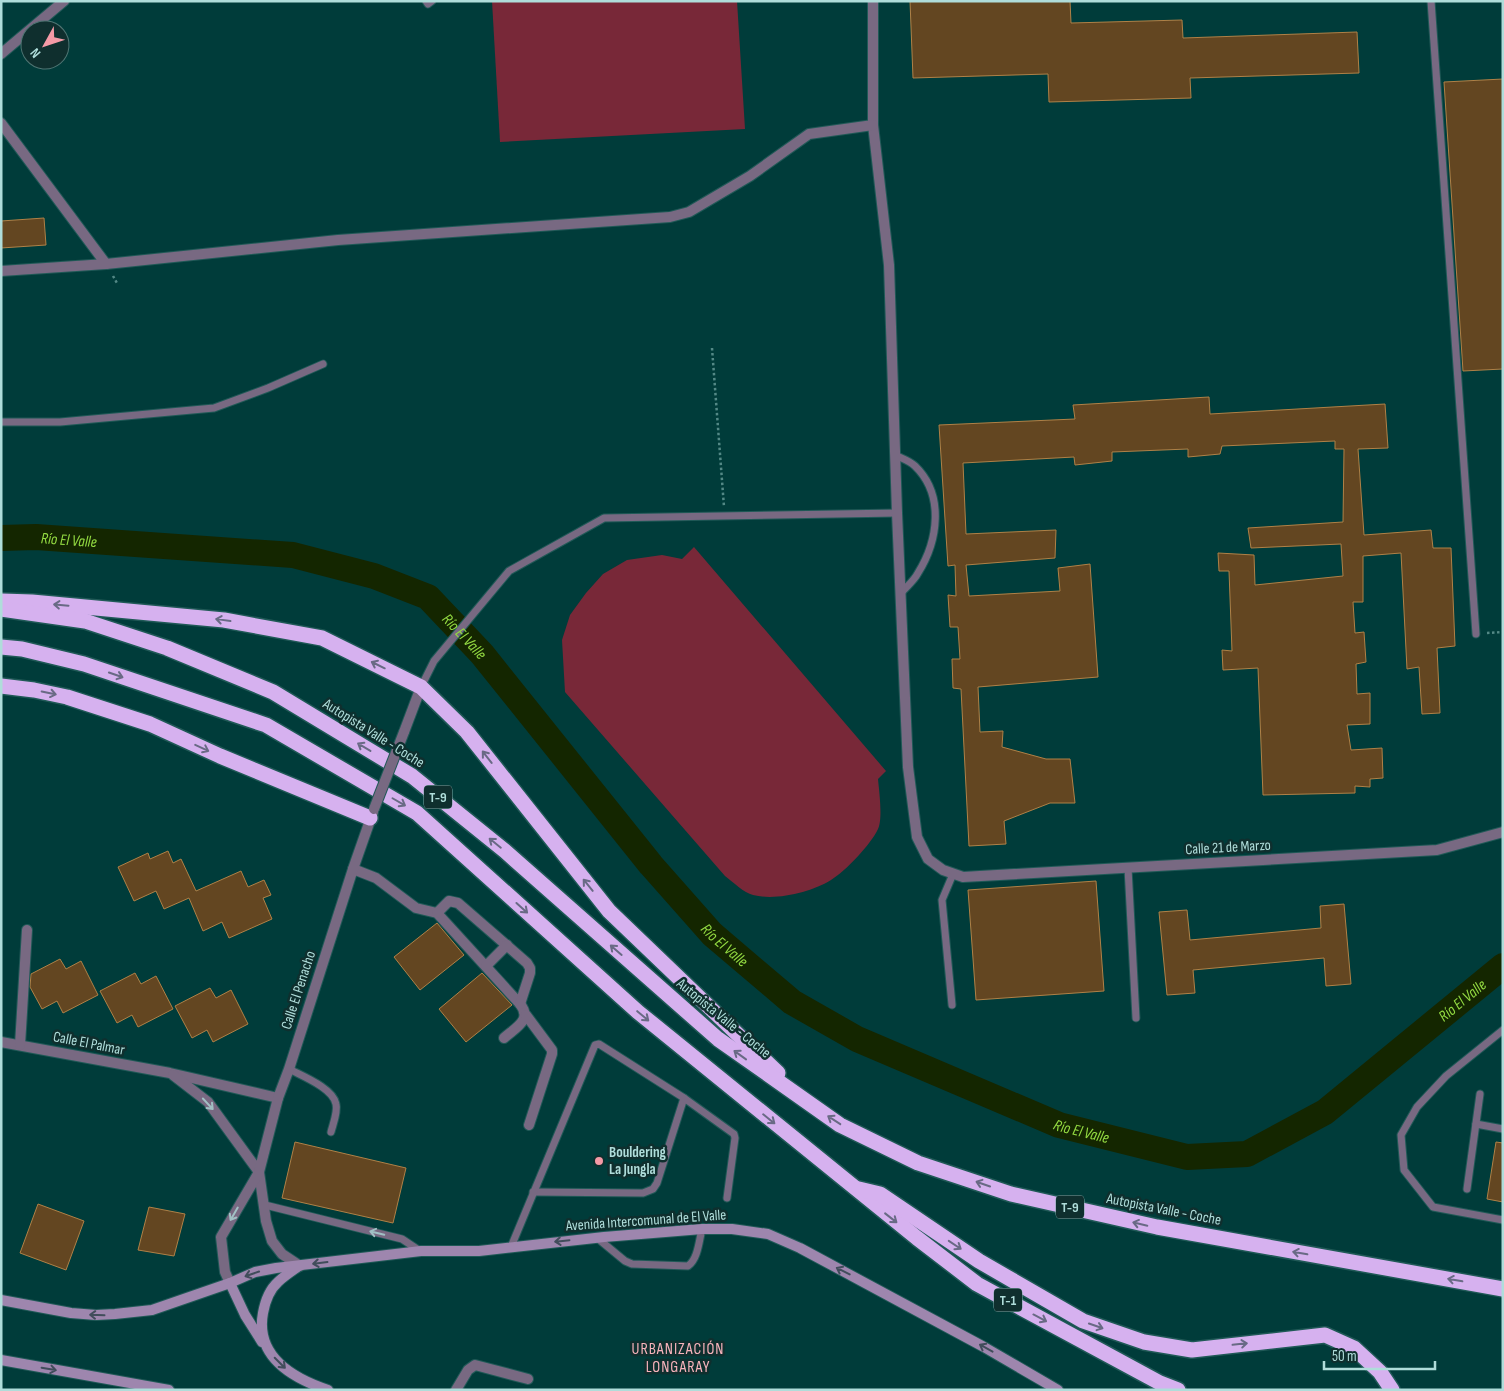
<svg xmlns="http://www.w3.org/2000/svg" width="1504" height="1391" viewBox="0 0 1504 1391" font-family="'Sofia Sans Condensed',sans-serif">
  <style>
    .green { fill: #782838 }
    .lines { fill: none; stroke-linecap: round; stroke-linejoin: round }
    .river { stroke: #142600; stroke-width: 26 }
    .building { fill: #634621; stroke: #af8147 }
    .service-casing { stroke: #205957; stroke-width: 9 }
    .minor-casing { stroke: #205957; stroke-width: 12 }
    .secondary-casing { stroke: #205957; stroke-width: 12 }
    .motorway-casing { stroke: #205957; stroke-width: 18 }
    .path { stroke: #538986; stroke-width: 2.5; stroke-dasharray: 2.5 2.5; stroke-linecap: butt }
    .service { stroke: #786982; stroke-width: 7 }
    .minor { stroke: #786982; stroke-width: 10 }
    .secondary { stroke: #9e86ae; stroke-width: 10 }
    .motorway { stroke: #d6b1ef; stroke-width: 15 }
    .minor-bridge-casing { stroke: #205957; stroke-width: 12; stroke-linecap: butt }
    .minor-bridge { stroke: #786982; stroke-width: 10 }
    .oneway { stroke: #696a85 }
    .oneway2 { stroke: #a1c0c4 }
    .oneway3 { stroke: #414d5b }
    .poi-dot { fill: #f49aa6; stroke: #0f2f2e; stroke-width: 2 }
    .labels { text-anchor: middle; stroke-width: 5; stroke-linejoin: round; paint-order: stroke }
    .shield { fill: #0f2f2e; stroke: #7fa9a6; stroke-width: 1 }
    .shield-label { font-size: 14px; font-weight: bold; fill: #afddda }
    .street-label { font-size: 15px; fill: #afddda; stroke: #0f2f2e }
    .poi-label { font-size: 15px; font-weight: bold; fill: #afddda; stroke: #0f2f2e; text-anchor: start }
    .water-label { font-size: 16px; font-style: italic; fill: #93da41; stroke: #0f2f2e }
    .neighbourhood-label { font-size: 16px; letter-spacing: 1px; fill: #f8b4bc; stroke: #0f2f2e }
  </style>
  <rect width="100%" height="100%" fill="#003c3a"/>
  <!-- green -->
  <g class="green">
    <path d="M492,1h245l8,128 -245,13z"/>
    <path d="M694,547l192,224 -8,8c1,11 5,40 0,50 -7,15 -32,42 -47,51 -19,12 -55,21 -78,15 -9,-2 -20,-13 -28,-19l-160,-184 -3,-52 8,-25 16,-22 17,-19 24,-14 35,-5 20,4z"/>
  </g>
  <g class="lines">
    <!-- river -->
    <path class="river" id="s1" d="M1,538l35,-1 257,18 81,21 54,21 54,57 169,211 61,69 80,68 65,37 202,86 128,32 60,-3 78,-42 178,-146"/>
  </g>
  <!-- building -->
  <g class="building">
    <path d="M910,1h160l1,22 111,-3 1,18 174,-6 2,41 -169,5 1,20 -142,4 -1,-28 -135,4z"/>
    <path d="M1503,79v290l-40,2 -19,-289z"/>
    <path d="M44,218l2,27 -45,3v-27z"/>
    <path d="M1209,397l1,17 175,-10 3,44 -30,1 6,86 67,-5 2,18h18l4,98 -18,2 3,65 -18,1 -3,-47 -12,2 -6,-116 -38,3v46h-10l2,31 9,-1 2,30 -10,2 1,30 13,-1v31l-23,1 4,25 31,-2 1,30 -13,1v8l-15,-1v7l-92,2 -5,-127 -35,2 -1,-20 10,1 -3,-80h-10l-1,-18 36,2 1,30 88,-9 -2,-32 -90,4 -3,-20 95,-6 1,-73h-9v-8l-113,5 -2,8 -32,3v-8l-76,3v9l-37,4 -1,-8 -111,6 3,71 90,-4 -1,28 -89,7 3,31 91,-5 -2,-23 32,-4 8,113 -120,10 2,45 23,-1 -1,16 44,12h24l5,44h-25l-46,18 2,23 -37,2 -8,-157 -8,-1 -1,-29h8l-2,-32h-8l-2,-32 8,1 -1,-31 -7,1 -9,-141 136,-6 -2,-14z"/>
    <path d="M168,851l5,12 8,-4 15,32 45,-20 7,16 16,-7 7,15 -8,3 9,21 -43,19 -7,-16 -19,9 -14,-33 -25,11 -8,-18 -22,10 -16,-34 30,-14 2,6z"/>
    <path d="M1096,881l8,110 -128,9 -8,-110z"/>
    <path d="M1344,904l7,80 -25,2 -2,-28 -131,12 2,23 -28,2 -8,-83 28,-2 3,30 131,-12 -1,-22z"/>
    <path d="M437,923l27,32 -44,35 -26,-33z"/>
    <path d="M60,959l6,10 15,-8 17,34 -35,18 -6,-12 -15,8 -12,-22 1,-13z"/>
    <path d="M135,973l6,11 15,-8 17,33 -35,18 -6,-12 -15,8 -17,-32z"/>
    <path d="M482,973l30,32 -46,37 -27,-33z"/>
    <path d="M210,988l6,10 15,-8 17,34 -35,18 -6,-12 -15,8 -17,-32z"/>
    <path d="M295,1142l111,26 -13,55 -111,-25z"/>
    <path d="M1496,1142l7,1v59l-16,-3z"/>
    <path d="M38,1204l46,17 -18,49 -46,-17z"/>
    <path d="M149,1207l36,7 -11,42 -36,-6z"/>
  </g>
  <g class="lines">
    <defs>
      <g id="service">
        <path d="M426,1l2,3 4,-3"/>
        <path d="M1431,1l45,633"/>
        <path d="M1,422h59l154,-14 54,-20 55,-24"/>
        <path d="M895,455c6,3 15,6 20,11 30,29 23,75 3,107 -4,8 -12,14 -18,21"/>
        <path d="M421,687l13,-26 75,-90 95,-53 293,-5"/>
        <path d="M1128,868l8,150"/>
        <path d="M952,1005l-10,-105 11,-26"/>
        <path d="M1503,1030l-57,46 -29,31 -16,28 3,35 29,37 70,13"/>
        <path d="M289,1069c13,7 44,19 47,35 2,8 -3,20 -5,28"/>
        <path d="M1476,1124l27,5"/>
        <path d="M1467,1189l13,-95"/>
        <path d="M533,1192l110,1 10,-4 4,-6 27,-85"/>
        <path d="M265,1205l137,34 18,12"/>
        <path d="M596,1237l29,24 7,3 56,2c10,-7 11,-25 14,-37"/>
        <path d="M511,1247l84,-202 4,-1 85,54 50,36 1,4 -8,60"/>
      </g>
      <g id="minor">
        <path d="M873,1v124l16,140 8,248 11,254 9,70 11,22 15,11 20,7 474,-27 66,-18"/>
        <path d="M1,54l63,-53"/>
        <path d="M1,123l105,141"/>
        <path d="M1,271l105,-7 232,-24 332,-23 19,-5 61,-36 59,-42 64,-9"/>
        <path d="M404,732l17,-45"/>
        <path d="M353,869l23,9 40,30 21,5 83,91c13,16 -5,24 -16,34"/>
        <path d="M437,913l12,-12 9,2 69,60 3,5v5l-10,31"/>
        <path d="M486,966l21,-21"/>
        <path d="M526,1015l26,35v4l-23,71"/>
        <path d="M1,1042l169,31 108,25"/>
        <path d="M20,1045l7,-115"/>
        <path d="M173,1075l35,27 51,70 7,49 6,20 10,13 18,12"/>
        <path d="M230,1283l-5,-11 -4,-35 38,-65 19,-74 11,-29 64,-200 20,-57"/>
        <path d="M456,1390l12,-20 7,-5 53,14"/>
      </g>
      <g id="secondary">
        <path d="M299,1266c-7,5 -15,10 -21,16 -9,8 -13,20 -15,31 -8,43 29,65 65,77"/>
        <path d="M230,1283l15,32 17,27"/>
        <path d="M1,1300l70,13 25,2 19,-1 37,-4 78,-27 25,-11 21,-4 145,-17h58l125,-14 98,-8h30l36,5 32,14 184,99 74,43"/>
        <path d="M1,1360l168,30"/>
      </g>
      <g id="motorway">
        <path d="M2,601l30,1 192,18 98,18 99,49 46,45 142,179 169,162"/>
        <path d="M1,609l84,12 82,27 106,44 139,84 93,75 213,188 122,86 78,38 93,31 146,33 346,62"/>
        <path d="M1,647l21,2 62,15 182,61 151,88 221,199 279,226 60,46 183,99 18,7"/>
        <path d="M1,686l33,4 33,7 83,27 70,32 150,62"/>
        <path d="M859,1189l21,5 99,67 104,60 61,21 48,8 133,-15 29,13 26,24 12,18"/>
      </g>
    </defs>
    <!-- service casing -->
    <use href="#service" class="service-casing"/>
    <!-- minor casing -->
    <use href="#minor" class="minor-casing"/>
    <!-- secondary casing -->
    <use href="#secondary" class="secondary-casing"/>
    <!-- motorway casing -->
    <use href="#motorway" class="motorway-casing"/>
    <!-- path -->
    <g class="path">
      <path d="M113,276l4,7"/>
      <path d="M712,348l12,159"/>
      <path d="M1487,633l16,-1"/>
    </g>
    <!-- service -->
    <use href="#service" class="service"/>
    <!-- minor -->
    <use href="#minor" class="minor"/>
    <!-- secondary -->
    <use href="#secondary" class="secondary"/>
    <!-- motorway -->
    <use href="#motorway" class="motorway"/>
    <defs>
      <path id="minor-bridge" d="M374,809l30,-77"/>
    </defs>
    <!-- minor-bridge casing -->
    <use href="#minor-bridge" class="minor-bridge-casing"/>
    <!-- minor-bridge -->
    <use href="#minor-bridge" class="minor-bridge"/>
  </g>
  <!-- one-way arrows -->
  <defs><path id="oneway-shaft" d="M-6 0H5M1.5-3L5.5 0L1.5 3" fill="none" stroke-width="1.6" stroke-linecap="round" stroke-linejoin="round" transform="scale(1.25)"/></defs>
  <g class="oneway">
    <use href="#oneway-shaft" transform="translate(61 605) rotate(-175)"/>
    <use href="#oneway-shaft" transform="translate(223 620) rotate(-172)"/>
    <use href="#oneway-shaft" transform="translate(378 665) rotate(-154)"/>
    <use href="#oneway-shaft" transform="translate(116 675) rotate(19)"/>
    <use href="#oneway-shaft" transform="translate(49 693) rotate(12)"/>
    <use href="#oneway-shaft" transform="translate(364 747) rotate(-149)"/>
    <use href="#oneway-shaft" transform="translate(202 748) rotate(25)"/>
    <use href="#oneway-shaft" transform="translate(487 757) rotate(-128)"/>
    <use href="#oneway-shaft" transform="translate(399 802) rotate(30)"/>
    <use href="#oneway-shaft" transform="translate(495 843) rotate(-141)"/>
    <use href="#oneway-shaft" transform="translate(588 885) rotate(-129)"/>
    <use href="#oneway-shaft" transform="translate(522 908) rotate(42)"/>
    <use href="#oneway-shaft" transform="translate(616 950) rotate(-139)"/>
    <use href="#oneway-shaft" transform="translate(643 1016) rotate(40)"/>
    <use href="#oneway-shaft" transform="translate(740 1055) rotate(-144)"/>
    <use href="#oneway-shaft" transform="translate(769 1119) rotate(39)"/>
    <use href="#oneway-shaft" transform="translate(834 1120) rotate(-147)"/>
    <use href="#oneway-shaft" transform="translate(983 1184) rotate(-161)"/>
    <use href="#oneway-shaft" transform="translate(891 1218) rotate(38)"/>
    <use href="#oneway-shaft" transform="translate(1140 1224) rotate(-167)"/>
    <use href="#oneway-shaft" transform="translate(955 1245) rotate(34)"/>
    <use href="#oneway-shaft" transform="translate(1300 1253) rotate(-170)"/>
    <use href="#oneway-shaft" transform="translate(1455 1280) rotate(-170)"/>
    <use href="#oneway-shaft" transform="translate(1040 1318) rotate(28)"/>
    <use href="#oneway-shaft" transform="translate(1096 1326) rotate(19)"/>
    <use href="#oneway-shaft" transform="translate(1240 1344) rotate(-6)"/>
  </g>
  <g class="oneway2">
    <use href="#oneway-shaft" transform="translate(208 1104) rotate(47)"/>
    <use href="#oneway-shaft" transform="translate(234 1214) rotate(120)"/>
    <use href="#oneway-shaft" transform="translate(377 1233) rotate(-166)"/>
  </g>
  <g class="oneway3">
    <use href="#oneway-shaft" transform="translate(562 1241) rotate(174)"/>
    <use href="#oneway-shaft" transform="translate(320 1263) rotate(173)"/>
    <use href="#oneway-shaft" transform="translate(843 1271) rotate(-153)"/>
    <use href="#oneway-shaft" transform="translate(252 1274) rotate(161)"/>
    <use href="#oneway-shaft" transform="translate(97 1315) rotate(-178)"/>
    <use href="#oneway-shaft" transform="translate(986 1348) rotate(-151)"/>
    <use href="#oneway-shaft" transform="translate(280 1363) rotate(45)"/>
    <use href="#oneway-shaft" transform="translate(49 1369) rotate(10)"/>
  </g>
  <!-- markers -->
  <circle class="poi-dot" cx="599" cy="1161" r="5"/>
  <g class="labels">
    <!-- shield labels -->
    <g class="shield">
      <rect x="424" y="785.5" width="28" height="23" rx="4"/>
      <rect x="1056" y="1195.5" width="28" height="23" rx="4"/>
      <rect x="994" y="1288.5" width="28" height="23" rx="4"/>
    </g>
    <g class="shield-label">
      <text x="438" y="802">T-9</text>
      <text x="1070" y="1212">T-9</text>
      <text x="1008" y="1305">T-1</text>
    </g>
    <!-- street labels -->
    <g class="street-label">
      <text transform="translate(374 733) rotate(32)" y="5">Autopista Valle - Coche</text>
      <text transform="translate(1228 847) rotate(-3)" y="5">Calle 21 de Marzo</text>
      <text transform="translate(298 990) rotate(-72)" y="5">Calle El Penacho</text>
      <text transform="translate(724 1018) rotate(39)" y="5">Autopista Valle - Coche</text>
      <text transform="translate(89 1043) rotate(11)" y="5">Calle El Palmar</text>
      <text transform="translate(1164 1209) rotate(11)" y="5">Autopista Valle - Coche</text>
      <text transform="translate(646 1220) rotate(-4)" y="5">Avenida Intercomunal de El Valle</text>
    </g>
    <!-- poi labels -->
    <g class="poi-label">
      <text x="609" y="1157">Bouldering<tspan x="609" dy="17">La Jungla</tspan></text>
    </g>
    <!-- water labels -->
    <g class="water-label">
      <text dy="6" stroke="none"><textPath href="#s1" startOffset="68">Río El Valle</textPath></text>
      <text dy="6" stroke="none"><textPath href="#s1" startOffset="488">Río El Valle</textPath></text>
      <text dy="6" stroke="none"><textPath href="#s1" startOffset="892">Río El Valle</textPath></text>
      <text dy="6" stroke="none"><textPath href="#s1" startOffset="1732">Río El Valle</textPath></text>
      <text dy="6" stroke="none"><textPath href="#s1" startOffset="1298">Río El Valle</textPath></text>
    </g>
    <!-- neighbourhood labels -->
    <g class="neighbourhood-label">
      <text x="678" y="1354">URBANIZACIÓN<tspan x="678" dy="18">LONGARAY</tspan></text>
    </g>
  </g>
  <!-- border -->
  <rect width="1504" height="1391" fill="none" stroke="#afddda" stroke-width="5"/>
  <!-- north arrow -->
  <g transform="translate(45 45) rotate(230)"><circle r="24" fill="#0f2f2e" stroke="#4f7573"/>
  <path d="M0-4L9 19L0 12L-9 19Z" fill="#f49aa6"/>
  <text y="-8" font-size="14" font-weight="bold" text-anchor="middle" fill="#afddda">N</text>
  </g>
  <!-- scale -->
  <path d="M1324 1361v8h111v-8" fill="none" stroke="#afddda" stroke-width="2.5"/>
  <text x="1332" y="1361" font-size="15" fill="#afddda" stroke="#0f2f2e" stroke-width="4" paint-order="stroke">50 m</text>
</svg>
